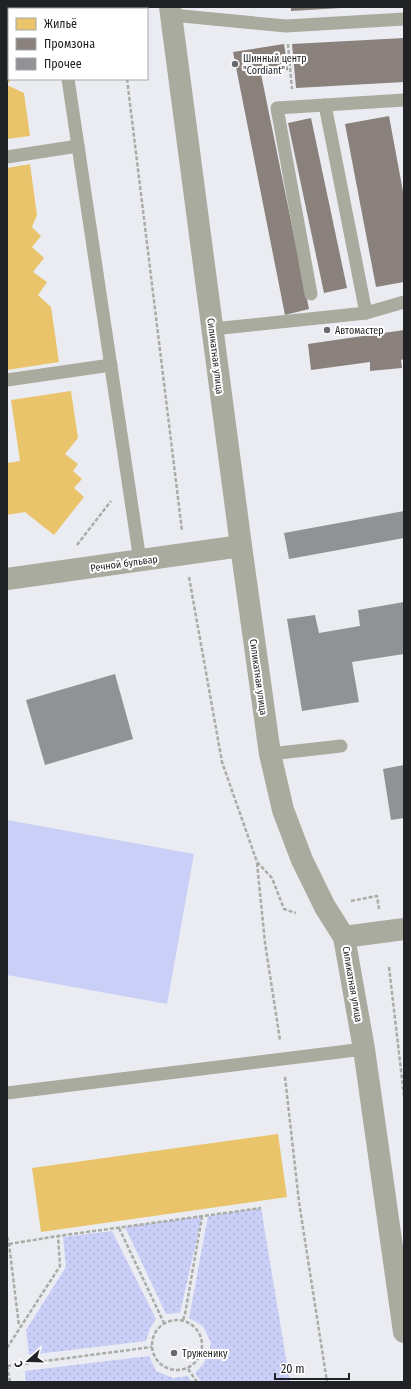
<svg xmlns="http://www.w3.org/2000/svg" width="411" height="1389" viewBox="0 0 411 1389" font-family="'Fira Sans Condensed',sans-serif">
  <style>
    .grass { fill: url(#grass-dots) }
    .garden { fill: #c9cff6 }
    .homes { fill: #e9c46a }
    .industry { fill: #8a817c }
    .building { fill: #909296 }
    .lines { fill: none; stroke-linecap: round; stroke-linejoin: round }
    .path { stroke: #aaaca6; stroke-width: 2.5; stroke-dasharray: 4 2; stroke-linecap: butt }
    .service { stroke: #a9ab9e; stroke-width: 13 }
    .minor { stroke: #a9ab9e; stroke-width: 22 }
    .tertiary { stroke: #a9ab9e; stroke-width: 22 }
    .poi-dot { fill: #67696d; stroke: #fff; stroke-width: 1.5 }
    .labels { text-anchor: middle; stroke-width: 4; stroke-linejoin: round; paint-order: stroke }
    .poi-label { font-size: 10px; fill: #212226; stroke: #fff; text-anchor: start }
    .street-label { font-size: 10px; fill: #212226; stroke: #fff }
  </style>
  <defs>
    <pattern id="grass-dots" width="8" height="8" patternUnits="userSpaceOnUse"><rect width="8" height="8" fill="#c9cff6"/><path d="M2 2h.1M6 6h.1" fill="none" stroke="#acb1d3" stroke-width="1.8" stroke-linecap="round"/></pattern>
  </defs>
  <rect width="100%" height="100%" fill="#eaecf2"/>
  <!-- grass -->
  <g class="grass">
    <path d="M261,1208l29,174h-89l-6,-9 8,-9 6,-12 2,-9 -8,-17 -14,-8 19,-102z"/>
    <path d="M202,1216l-22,97 -14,1 -41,-87z"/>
    <path d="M112,1231l44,88 -6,9 -4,13 -117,14 -3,-25 40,-63 -3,-30z"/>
    <path d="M149,1356l7,15 17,7 15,-2 4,6h-166l-1,-11z"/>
  </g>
  <!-- garden -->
  <path class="garden" d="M7,820l187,34 -27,150 -160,-29z"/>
  <!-- homes -->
  <g class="homes">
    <path d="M7,62l2,1v16h3l-5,5z"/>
    <path d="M7,85l17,8 6,43 -23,3z"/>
    <path d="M30,164l7,51 -5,12 9,9 -9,11 12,11 -11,14 14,10 -9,13 13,12 8,55 -52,8v-202z"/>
    <path d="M71,391l7,47 -13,16 13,10 -5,7 9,8 -8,9 10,9 -30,38 -29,-23 -18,3v-52l13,-2 -9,-61z"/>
    <path d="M278,1134l9,63 -246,35 -9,-64z"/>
  </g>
  <!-- industry -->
  <g class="industry">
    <path d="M291,7h50v1l-50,3z"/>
    <path d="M404,38v44l-108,6 -4,-44z"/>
    <path d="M284,44l4,26 -27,4 48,235 -24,6 -52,-263z"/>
    <path d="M389,116l15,81v85l-28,5 -31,-163z"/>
    <path d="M311,118l36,170 -23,5 -36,-170z"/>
    <path d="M404,330v29l-3,1 1,8 -32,3v-9l-59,8 -3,-26z"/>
  </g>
  <!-- building -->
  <g class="building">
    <path d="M404,511v27l-115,21 -5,-26z"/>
    <path d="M404,602v52l-52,8 7,40 -57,9 -15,-92 28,-4 4,18 41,-7 -2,-16z"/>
    <path d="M115,674l18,65 -88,26 -19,-65z"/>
    <path d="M404,765v53l-13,2 -8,-51z"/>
  </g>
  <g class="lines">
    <!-- path -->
    <g class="path">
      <path d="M22,7l3,2"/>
      <path d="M119,7v2"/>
      <path d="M288,44l4,45"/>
      <path d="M127,79l55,452"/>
      <path d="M77,545l34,-44"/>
      <path d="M189,577l33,185 35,100 15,16 12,31 12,4"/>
      <path d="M257,863l8,80 15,97"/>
      <path d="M351,901l26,-5 2,13"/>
      <path d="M389,967l15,129"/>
      <path d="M285,1077l14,125 28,180"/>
      <path d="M119,1228l45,95"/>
      <path d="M7,1237l2,7 10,82"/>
      <path d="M9,1244l49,-8 203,-28"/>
      <circle cx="177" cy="1345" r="25"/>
      <path d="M183,1320l2,-6 17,-97"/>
      <path d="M7,1348l53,-82 -2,-30"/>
      <path d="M7,1366l145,-19"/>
      <path d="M7,1366l3,16"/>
      <path d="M188,1369l9,13"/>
    </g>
    <!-- service -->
    <g class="service">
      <path d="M57,7l1,2"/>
      <path d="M172,15l114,11 118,-7"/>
      <path d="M68,79l72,482"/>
      <path d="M325,105l41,208"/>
      <path d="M7,157l71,-11"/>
      <path d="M311,294l-34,-186 127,-8"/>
      <path d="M213,329l153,-16 38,-11"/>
      <path d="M7,380l104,-15"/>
      <path d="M270,754l71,-8"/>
      <path d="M7,1093l357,-44"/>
    </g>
    <!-- minor -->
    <path class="minor" d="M7,579l234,-33"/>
    <!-- tertiary -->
    <g class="tertiary">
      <path d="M170,7l71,539 29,208 13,56 19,50 23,47 19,30 20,112 40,283"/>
      <path d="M344,937l60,-8"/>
    </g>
  </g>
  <!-- markers -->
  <g class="poi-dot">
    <circle cx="235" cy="64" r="4"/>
    <circle cx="327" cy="330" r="4"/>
    <circle cx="174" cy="1353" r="4"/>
  </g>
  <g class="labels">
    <!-- poi labels -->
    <g class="poi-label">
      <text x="243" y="62">Шинный центр<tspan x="243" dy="12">"Cordiant"</tspan></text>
      <text x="335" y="334">Автомастер</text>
      <text x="182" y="1357">Труженику</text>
    </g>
    <!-- street labels -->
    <g class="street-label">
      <text transform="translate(216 356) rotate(83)" y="4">Силикатная улица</text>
      <text transform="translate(124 563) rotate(-8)" y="4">Речной бульвар</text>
      <text transform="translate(259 677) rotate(82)" y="4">Силикатная улица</text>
      <text transform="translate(353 984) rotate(80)" y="4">Силикатная улица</text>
    </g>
  </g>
  <!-- border -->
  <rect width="411" height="1389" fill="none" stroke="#212226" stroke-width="16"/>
  <!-- legend -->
  <rect x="8" y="8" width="140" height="72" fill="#ffffff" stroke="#a6a7a8"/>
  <rect x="16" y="18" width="20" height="12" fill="#e9c46a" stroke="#a6a7a8"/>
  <text x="44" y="28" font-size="12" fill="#212226">Жильё</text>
  <rect x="16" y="38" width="20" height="12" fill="#8a817c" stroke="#a6a7a8"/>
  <text x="44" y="48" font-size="12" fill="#212226">Промзона</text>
  <rect x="16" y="58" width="20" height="12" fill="#909296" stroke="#a6a7a8"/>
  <text x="44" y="68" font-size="12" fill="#212226">Прочее</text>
  <!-- north arrow -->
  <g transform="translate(28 1361) rotate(250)" stroke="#ffffff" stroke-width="3" paint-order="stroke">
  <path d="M0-3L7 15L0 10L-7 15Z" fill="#212226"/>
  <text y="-6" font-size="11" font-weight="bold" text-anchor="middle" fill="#212226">С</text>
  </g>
  <!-- scale -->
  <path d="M275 1373v6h74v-6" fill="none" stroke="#212226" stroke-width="2"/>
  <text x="281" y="1373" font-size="12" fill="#212226" stroke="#ffffff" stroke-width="3" paint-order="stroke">20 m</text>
</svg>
